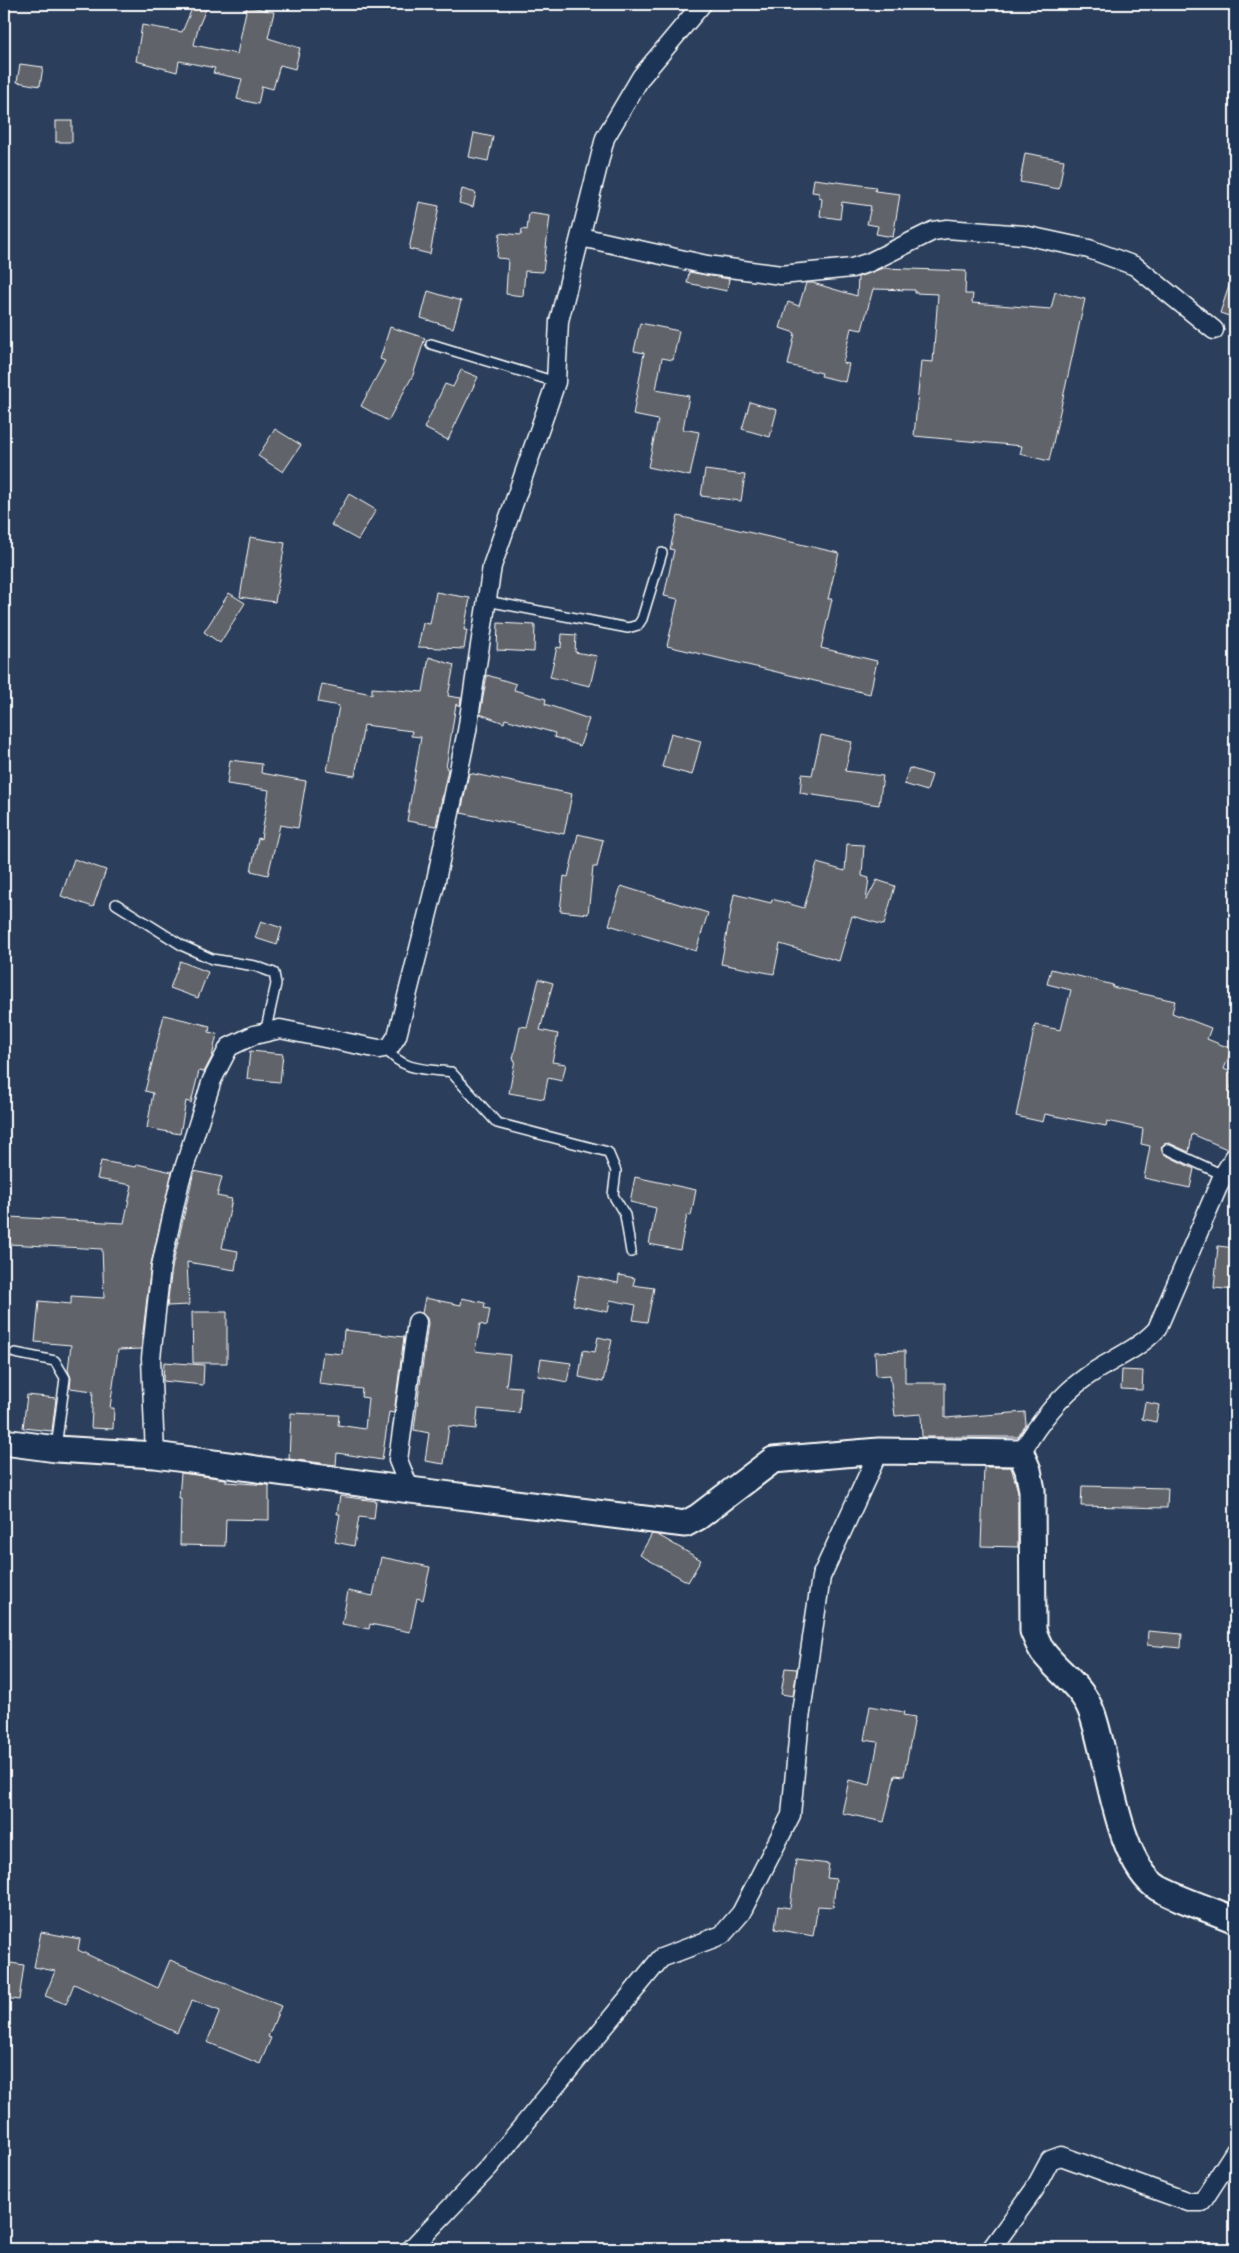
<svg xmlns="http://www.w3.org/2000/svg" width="1239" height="2253" viewBox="0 0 1239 2253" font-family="Delius,sans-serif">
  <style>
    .building { fill: #61646b; stroke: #fff }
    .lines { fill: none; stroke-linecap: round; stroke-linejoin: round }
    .lane-casing { stroke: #fff; stroke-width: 12 }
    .street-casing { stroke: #fff; stroke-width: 21 }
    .secondary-casing { stroke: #fff; stroke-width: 29 }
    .lane { stroke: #1d3557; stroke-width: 9 }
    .street { stroke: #1d3557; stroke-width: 18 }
    .secondary { stroke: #1d3557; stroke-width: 25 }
  </style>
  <rect width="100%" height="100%" fill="#2b3e5b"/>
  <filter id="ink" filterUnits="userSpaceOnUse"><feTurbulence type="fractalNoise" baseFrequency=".02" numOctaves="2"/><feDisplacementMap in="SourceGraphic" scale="10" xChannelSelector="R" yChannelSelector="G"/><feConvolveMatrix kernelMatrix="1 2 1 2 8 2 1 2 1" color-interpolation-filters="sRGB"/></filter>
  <g filter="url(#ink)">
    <!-- building -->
    <g class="building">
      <path d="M194,4h14l-10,24 -4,17 43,9 10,-48 27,6 -6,26 32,10 -5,21 -15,-4 -7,24 -11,-3 -4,18 -21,-5 5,-20 -29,-6 2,-5 -36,-7 -2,11 -41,-11 6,-36 40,7z"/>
      <path d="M20,64l23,3 -3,19 -23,-4z"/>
      <rect x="56" y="121" width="16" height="21"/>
      <path d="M474,133l19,4 -5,24 -19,-4z"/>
      <path d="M1025,153l39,7 -5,29 -39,-7z"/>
      <path d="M814,179l62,8 -1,4 25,3 -7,43 -17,-3 2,-8 -11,-2 4,-18 -29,-4 -2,17 -20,-3 2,-17 -3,-1v-5l-7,-1z"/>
      <path d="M462,189l14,4 -3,14 -14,-4z"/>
      <path d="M419,202l20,4 -9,48 -21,-5z"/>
      <path d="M529,213l21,3 -7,56 -18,-1 -2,25 -17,-2 2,-35 -11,-1 3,-25 21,2 1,-6 5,1z"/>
      <path d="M883,268l83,3 -1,23h8l-1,9 79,6 4,-17 30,7 -36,162 -29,-7 2,-8 -108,-10 7,-75 12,1 5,-68 -23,-1v-3l-42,-1 -11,41 -11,-2 -8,35 6,1 -4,18 -24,-6 1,-3 -34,-8 7,-32 -15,-5 8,-26 11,4 7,-23h7l44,13 1,-19z"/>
      <path d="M689,272l40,7 -2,12 -40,-8z"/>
      <path d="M1233,274l2,1v43l-15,-5z"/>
      <path d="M428,291l33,10 -8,27 -32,-10z"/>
      <path d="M640,323l39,8 -6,29 -11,-2 -6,32 33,6 -6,33 16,3 -9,44 -42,-9 10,-47 -25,-5 11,-62 -10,-2z"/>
      <path d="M390,327l35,11 -12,37 -25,46 -27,-15 24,-45 -5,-2z"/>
      <path d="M461,370l17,7 -30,63 -24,-12 21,-44 8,3z"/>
      <path d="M750,402l27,8 -7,27 -28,-8z"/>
      <path d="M275,429l26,16 -18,27 -25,-16z"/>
      <path d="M705,470l40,5 -4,26 -40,-5z"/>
      <path d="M349,494l27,16 -18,30 -27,-15z"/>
      <path d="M678,516l161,37 -11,46h4l-11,49 56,13 -7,33 -203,-48 11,-47 -14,-3 10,-46 -4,-1z"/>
      <path d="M250,537l35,6 -10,59 -35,-5z"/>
      <path d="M436,592l34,6 -6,32h3l-3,19 -46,-2 5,-24 7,1z"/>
      <path d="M229,593l16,10 -25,40 -16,-11z"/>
      <path d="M498,623l37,2 -1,27 -37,-2z"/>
      <path d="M562,634l14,1 -1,17 22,4 -7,30 -40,-9 7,-30 4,1z"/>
      <path d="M429,657l25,8 -6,31 13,2 -1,8 -4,-2 -10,64 2,1 -12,57 -29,-5 14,-84 -10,-1 1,-5 -48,-6 -9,51 -28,-5 12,-65 -21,-4 4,-18 50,10v-6l51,4z"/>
      <path d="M487,675l29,9 -2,6 32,9 -1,5 44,15 -9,27 -26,-9 1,-4 -50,-14 -1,4 -24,-9z"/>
      <path d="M671,733l30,8 -9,34 -30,-8z"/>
      <path d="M821,735l31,7 -7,29 38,5 -4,29 -79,-12 2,-19 10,1z"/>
      <path d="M230,760l32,4 -1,9 45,8 -8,47 -18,-3 -12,50 -17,-4 7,-33 3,1 8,-49 -42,-6z"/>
      <path d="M909,768l23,7 -5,16 -23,-7z"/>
      <path d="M469,773l103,21 -8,40 -103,-21z"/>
      <path d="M578,834l25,6 -6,27h-4l-5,47 -28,-3 4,-35 4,1z"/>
      <path d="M847,844l17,1 -2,31 7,2 -3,23 11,-21 18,6 -11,39 -32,-9 -13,45 -59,-17 -6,30 -53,-10 13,-70 37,9 1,-4 32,9 13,-45 28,8z"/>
      <path d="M74,859l32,11 -13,37 -32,-11z"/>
      <path d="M621,886l87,27 -12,38 -87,-26z"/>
      <path d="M261,921l21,7 -5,17 -22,-7z"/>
      <path d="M180,961l28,11 -10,26 -28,-10z"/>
      <path d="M1051,969l62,16 -1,2 63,14 -3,12 39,15 -4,11 25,10 -8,20 11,5 -4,14 4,1v47l-4,10 -4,3 -35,-15 -3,18 -20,-9 -5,1 -3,3 3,7 30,15 -4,19 -46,-10 6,-32 -9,-2 2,-15 -36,-8 -1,5 -61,-12 -2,8 -27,-6 19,-91 26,5 10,-40 -24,-6z"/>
      <path d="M539,979l14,4 -13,47 18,4 -6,28 14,2 -4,17 -14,-3 -4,21 -35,-6 6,-33 -2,-1 7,-33 7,1z"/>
      <path d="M164,1015l46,11 -1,6 8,2 -5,23 -8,15 -5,-1 -8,32 -5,-2 -6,33 -33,-6 6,-35 -8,-2z"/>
      <path d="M250,1051l33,3 -3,28 -33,-3z"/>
      <path d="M101,1161l35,6 1,-3 35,8 -21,92 -10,85 -23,1 -8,58h4l-1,21 -22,-1 2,-37 -23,-3 1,-10 -3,-8 3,-25 -36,-3 4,-41 32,3v-8l33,2 -2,-49 -94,-5 1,-27 115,6 8,-38 -35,-6z"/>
      <path d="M194,1171l28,6 -5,19 15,3 -10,49 16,3 -3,19 -48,-8 2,43 -22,1 5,-38z"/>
      <path d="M635,1177l61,13 -5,26 -4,-1 -7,35 -31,-6 7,-36 -26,-6z"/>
      <path d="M1218,1246l17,2v42l-21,-2z"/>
      <path d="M579,1275l39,8 1,-8 16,3 -2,7 21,3 -7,34 -14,-2 3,-15 -26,-5 -2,12 -35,-7z"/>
      <path d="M425,1298l36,7 1,-7 23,5 -1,5 6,1 -3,17 -7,-2 -5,27 35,4 -4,31 15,1 -2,26 -41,-4 -2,20 -27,-3 -5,38 -19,-3 4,-28 -15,-3 14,-107 -1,-5 -5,-5z"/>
      <path d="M192,1312h35v51h-34z"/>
      <path d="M344,1330l60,7 -10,76 -5,-1 -7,48 -45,-7 -1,12 -47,-6 2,-46 48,2 -1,10 27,4 3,-31 -7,-1 1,-8 -43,-5 4,-32 19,2z"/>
      <path d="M598,1337l14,3 -9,42 -24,-5 4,-27 12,2z"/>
      <path d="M905,1351v32h40v35l80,-6 1,13 -8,12h-96l-1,-23 -26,2 -5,-41 -14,1 -1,-24z"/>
      <path d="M541,1359l30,4 -4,19 -29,-6z"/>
      <path d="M164,1362l40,3 -1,20 -40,-4z"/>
      <path d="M1122,1370l21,1 -1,19 -21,-1z"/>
      <path d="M27,1395l29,3 -4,33 -29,-3z"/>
      <path d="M1145,1402l14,3 -3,17 -14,-3z"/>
      <path d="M984,1467h27l7,24v56l-37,-1z"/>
      <path d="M181,1473l45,6v3l43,3v35l-43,-1 -1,27 -45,-1 1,-47h-2z"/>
      <path d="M1082,1486l86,2 -1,20 -86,-2z"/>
      <path d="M340,1496l36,5 -2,18 -15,-2 -5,29 -19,-4 5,-28h-3z"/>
      <path d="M652,1534l6,1 43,25 -13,22 -48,-27z"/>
      <path d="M381,1557l49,10 -7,33 -6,-2 -7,34 -40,-8 -1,5 -27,-5 6,-33 25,5z"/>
      <path d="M1148,1631l34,3 -1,14 -34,-3z"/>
      <path d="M785,1668l12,1 -4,27 -12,-2z"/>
      <path d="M870,1706l34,6 -1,3 12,2 -11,59 -9,-1 -11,47 -42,-9 7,-33 21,5 8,-43 -14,-2z"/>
      <path d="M796,1860l33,4 -2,14 9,1 -3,28 -15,-1 -5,30 -38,-7 3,-23 12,2z"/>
      <path d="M41,1932l39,7 -2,11 80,38 12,-28 111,46 -13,31 3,1 -11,26 -53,-22 13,-31 -28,-11 -15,33 -103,-49 -8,20 -21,-8 10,-25 -21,-4z"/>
      <path d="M4,1962l20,3 -5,35 -15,-2z"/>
    </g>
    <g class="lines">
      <defs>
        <g id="lane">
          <path d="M431,344l125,38"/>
          <path d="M487,601l141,27 10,-3 4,-6 20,-66"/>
          <path d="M116,904l67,42 29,13 43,7 19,7 2,11 -11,49"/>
          <path d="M385,1048c18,23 39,21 66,24l46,51 111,29 8,19 -3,24 12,20 6,37"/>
          <path d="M1167,1149l56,26"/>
          <path d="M15,1353l40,8 10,17 -9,70"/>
        </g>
        <g id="street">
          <path d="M581,237l126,28 74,10 71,-7 18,-6 63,-31 14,-2 77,6 65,14 46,17 79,64"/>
          <path d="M1021,1453c17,-29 37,-56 65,-76 23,-17 51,-26 71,-48l66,-154 12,-19"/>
          <path d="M155,1455l-4,-97 10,-92 19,-85 32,-101 17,-33 25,-12 26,-6 99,20 11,-2 7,-11 38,-151 32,-154 25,-165 64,-184 3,-61 46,-183 36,-61 61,-73"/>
          <path d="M410,1490l-12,-30 19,-138"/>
          <path d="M411,2249l78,-82 172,-209 61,-23 19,-22 50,-98 9,-96 21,-142 58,-126"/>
          <path d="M991,2249l43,-59 16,-30 11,-4 128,46h13l33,-51"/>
        </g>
        <path id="secondary" d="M4,1442l52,7 99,6 255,35 275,34 13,-7 75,-57 106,-9 142,2 7,17 4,20 1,141c3,7 6,15 10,21 16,21 40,35 49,61 16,44 25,150 66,175 24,13 52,21 77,32"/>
      </defs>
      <!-- lane casing -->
      <use href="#lane" class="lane-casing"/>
      <!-- street casing -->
      <use href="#street" class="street-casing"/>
      <!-- secondary casing -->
      <use href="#secondary" class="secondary-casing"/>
      <!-- lane -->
      <use href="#lane" class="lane"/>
      <!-- street -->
      <use href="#street" class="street"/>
      <!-- secondary -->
      <use href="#secondary" class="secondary"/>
    </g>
  </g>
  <!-- margin -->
  <rect width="1239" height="2253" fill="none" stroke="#1d3557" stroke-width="20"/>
  <rect x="10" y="10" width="1219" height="2233" fill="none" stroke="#fff" stroke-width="2" filter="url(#ink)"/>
</svg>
